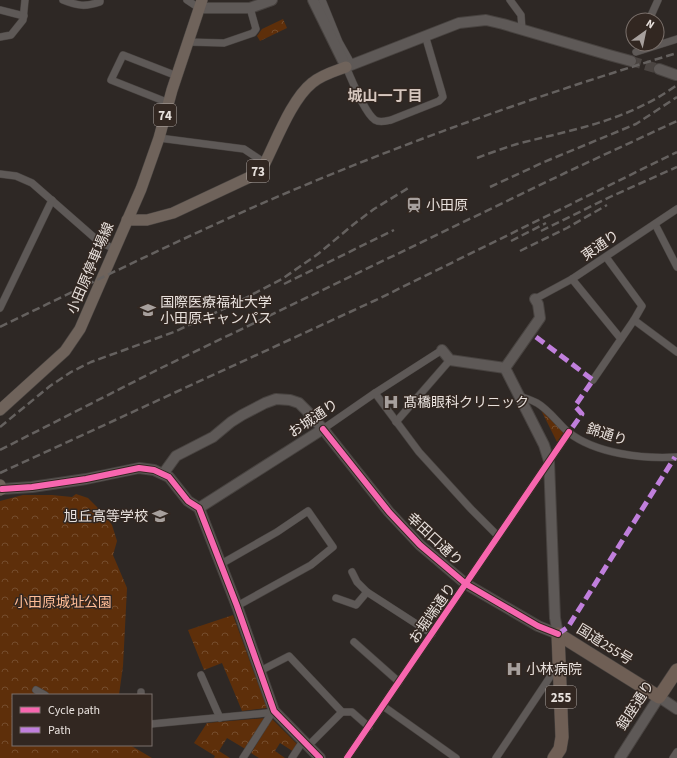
<svg xmlns="http://www.w3.org/2000/svg" width="677" height="758" viewBox="0 0 677 758" font-family="'Source Sans 3','Noto Sans JP',sans-serif">
  <style>
    .forest { fill: url(#forest-crowns) }
    .lines { fill: none; stroke-linecap: round; stroke-linejoin: round }
    .secondary-tunnel { stroke: #4a4441; stroke-width: 10; stroke-dasharray: 10 5; stroke-linecap: butt }
    .street-casing { stroke: #484340; stroke-width: 8 }
    .secondary-casing { stroke: #484340; stroke-width: 12 }
    .primary-casing { stroke: #484340; stroke-width: 12 }
    .highway-casing { stroke: #484340; stroke-width: 14 }
    .street { stroke: #5e5957; stroke-width: 7 }
    .secondary { stroke: #5e5957; stroke-width: 10 }
    .primary { stroke: #6f635b; stroke-width: 11 }
    .highway { stroke: #6f5f55; stroke-width: 13 }
    .rail { stroke: #65615f; stroke-width: 2.5; stroke-dasharray: 8 4; stroke-linecap: butt }
    .quiet { stroke: #c07fdc; stroke-width: 5; stroke-dasharray: 10 5; stroke-linecap: butt }
    .cycleway-casing { stroke: #322721; stroke-width: 8 }
    .cycleway { stroke: #f766af; stroke-width: 6 }
    .labels { text-anchor: middle; stroke-width: 3; stroke-linejoin: round; paint-order: stroke }
    .shield { fill: #322721; stroke: #b1a9a5; stroke-width: 1 }
    .shield-label { font-size: 13px; font-weight: bold; fill: #e8e1dd }
    .poi-label { font-size: 14px; fill: #e8e1dd; stroke: #322721; text-anchor: start }
    .street-label { font-size: 14px; fill: #e8e1dd; stroke: #322721 }
    .park-label { font-size: 14px; fill: #ffbd96; stroke: #322721 }
    .neighbourhood-label { font-size: 15px; font-weight: bold; fill: #d5c6be; stroke: #322721 }
  </style>
  <defs>
    <pattern id="forest-crowns" width="20" height="18" patternUnits="userSpaceOnUse"><rect width="20" height="18" fill="#5e2f0a"/><path d="M2 6a3 3 0 1 1 6 0M12 15a3 3 0 1 1 6 0" fill="none" stroke="#754d2d"/></pattern>
  </defs>
  <rect width="100%" height="100%" fill="#2e2825"/>
  <!-- forest -->
  <g class="forest">
    <path d="M283,19l4,9 -27,13 -3,-5 5,-7z"/>
    <path d="M541,410l23,22 -7,10z"/>
    <path d="M76,494l12,4 15,15 9,12 5,16 -4,14 14,33 -4,78 -4,29h-106v50h117l22,13h-152v-257l23,-6h29l20,2z"/>
    <path d="M233,615l34,93 -25,3 -20,-48 -18,7 -16,-40z"/>
    <path d="M266,718l-19,32 -20,-12 -8,13 11,7h-16l1,-2 -21,-13 13,-20z"/>
    <path d="M272,719l26,26 -4,7 -14,-9 -5,8 10,7h-26l-8,-5z"/>
  </g>
  <g class="lines">
    <!-- secondary-tunnel -->
    <path class="secondary-tunnel" d="M631,61l28,8"/>
    <defs>
      <g id="street">
        <path d="M63,0c15,6 22,7 37,2v-2"/>
        <path d="M187,0l12,8"/>
        <path d="M322,0l17,42 13,23"/>
        <path d="M510,0l11,15 1,14"/>
        <path d="M0,10l24,6"/>
        <path d="M649,20l9,-20"/>
        <path d="M0,37l11,-2 12,-15 2,-20"/>
        <path d="M188,42l36,1 29,-10 3,-4 -6,-21"/>
        <path d="M636,52l41,-13"/>
        <path d="M346,67c6,13 18,45 29,53 5,3 11,1 16,0l48,-19 4,-4 -1,-4 -17,-58"/>
        <path d="M169,103l-58,-23 12,-25 54,21"/>
        <path d="M159,138l85,11 21,14"/>
        <path d="M0,174l16,2 16,7 65,57 17,9"/>
        <path d="M655,224l22,43"/>
        <path d="M572,279l49,60"/>
        <path d="M535,299l37,-20 105,-70"/>
        <path d="M0,308l52,-108"/>
        <path d="M634,320l43,32"/>
        <path d="M593,380l41,-60 8,-14 -36,-49"/>
        <path d="M375,393l44,59 52,57 27,27"/>
        <path d="M519,396c6,2 13,4 18,7 11,6 21,20 31,29 28,22 75,27 109,25"/>
        <path d="M396,422l54,-62"/>
        <path d="M323,429l52,-36 67,-43"/>
        <path d="M221,564l56,-32 31,-21 25,36 -22,18 -74,41"/>
        <path d="M352,572l5,10 10,10"/>
        <path d="M336,598l20,7 11,-13 65,42"/>
        <path d="M354,642l45,40"/>
        <path d="M260,671l29,-15 53,56 -34,34"/>
        <path d="M201,675l19,43"/>
        <path d="M36,690l9,5"/>
        <path d="M141,695v-3"/>
        <path d="M383,706l73,52"/>
        <path d="M342,712h10l17,15"/>
        <path d="M151,724l116,-11 7,-2"/>
        <path d="M243,758l30,-47"/>
        <path d="M292,758l11,-17"/>
        <path d="M347,758l222,-326"/>
        <path d="M496,758l62,-93"/>
        <path d="M673,758l4,-6"/>
      </g>
      <g id="secondary">
        <path d="M313,0l33,67 113,-44 27,-3 17,4 106,31 22,6"/>
        <path d="M199,8h51l22,-8"/>
        <path d="M659,69l17,6"/>
        <path d="M442,350l8,10 55,8"/>
        <path d="M505,368l39,77 5,16 6,157 3,16"/>
        <path d="M505,368l35,-50 -2,-14 -3,-5"/>
        <path d="M163,474l13,-18 37,-19 18,-15 11,-7 23,-12 11,-4 14,1 9,3 8,8 16,18 66,83 31,33 46,39 72,42 20,8"/>
        <path d="M2,489l30,-2 54,-8 53,-11 15,2 15,7 19,24 11,7 38,98 37,105 46,47"/>
        <path d="M199,508l124,-79"/>
        <path d="M620,758l39,-61 18,12"/>
      </g>
      <g id="primary">
        <path d="M127,220h20l26,-7 79,-37 8,-6 5,-7c12,-24 27,-64 47,-80 9,-8 23,-12 34,-16"/>
        <path d="M0,410l65,-59 15,-22 61,-140 18,-51 13,-48 30,-90"/>
        <path d="M0,485l2,4 -2,1"/>
      </g>
      <g id="highway">
        <path d="M558,634l101,63 18,-27"/>
        <path d="M554,758l6,-9 2,-12 -4,-103"/>
      </g>
    </defs>
    <!-- street casing -->
    <use href="#street" class="street-casing"/>
    <!-- secondary casing -->
    <use href="#secondary" class="secondary-casing"/>
    <!-- primary casing -->
    <use href="#primary" class="primary-casing"/>
    <!-- highway casing -->
    <use href="#highway" class="highway-casing"/>
    <!-- street -->
    <use href="#street" class="street"/>
    <!-- secondary -->
    <use href="#secondary" class="secondary"/>
    <!-- primary -->
    <use href="#primary" class="primary"/>
    <!-- highway -->
    <use href="#highway" class="highway"/>
    <!-- rail -->
    <g class="rail">
      <path d="M477,158c13,-5 27,-10 40,-14 58,-15 110,-23 160,-59"/>
      <path d="M490,187l54,-25 92,-38 41,-27"/>
      <path d="M541,231l71,-35 65,-29"/>
      <path d="M511,241l35,-18"/>
      <path d="M520,251l47,-23 40,-23"/>
      <path d="M284,284l110,-54"/>
      <path d="M0,327c76,-37 152,-74 229,-109 145,-65 296,-119 448,-165"/>
      <path d="M0,427l50,-41 21,-14 20,-10 83,-30 58,-27 50,-26 36,-25 36,-30 20,-15 36,-22"/>
      <path d="M0,450l161,-82 406,-196 110,-51"/>
      <path d="M0,473l376,-173 301,-148"/>
    </g>
    <!-- quiet -->
    <g class="quiet">
      <path d="M536,337l57,43 -18,26 7,8 -10,14"/>
      <path d="M558,634l10,-7 107,-170"/>
    </g>
    <defs>
      <g id="cycleway">
        <path d="M323,429l66,83 31,33 46,39 72,42 20,8"/>
        <path d="M2,489l30,-2 54,-8 53,-11 15,2 15,7 19,24 11,7 38,98 37,105 46,47"/>
        <path d="M347,758l222,-326"/>
      </g>
    </defs>
    <!-- cycleway casing -->
    <use href="#cycleway" class="cycleway-casing"/>
    <!-- cycleway -->
    <use href="#cycleway" class="cycleway"/>
  </g>
  <!-- icons -->
  <defs>
    <symbol id="station-bare" viewBox="-9 -9 18 18"><path d="M-3-6H3Q5-6 5-4V2Q5 4 3 4L4.5 6H3L1.5 4h-3L-3 6H-4.5L-3 4Q-5 4-5 2V-4Q-5-6-3-6ZM-3.5-4v3h7v-3ZM-3.5 1v1.5H-2V1ZM2 1v1.5H3.5V1Z" fill="#a7a09d" stroke="#322721" stroke-width="2.5" paint-order="stroke"/></symbol>
    <symbol id="university-bare" viewBox="-9 -9 18 18"><path d="M0-5L7-2L0 1L-7-2ZM-4 1L0 2.5L4 1V4Q0 6-4 4Z" fill="#a7a09d" stroke="#322721" stroke-width="2.5" paint-order="stroke"/></symbol>
    <symbol id="hospital-bare" viewBox="-9 -9 18 18"><path d="M-5-5h3v3.5h4V-5h3V5h-3V1.5h-4V5h-3Z" fill="#a7a09d" stroke="#322721" stroke-width="2.5" paint-order="stroke"/></symbol>
    <symbol id="school-bare" viewBox="-9 -9 18 18"><path d="M0-5L7-2L0 1L-7-2ZM-4 1L0 2.5L4 1V4Q0 6-4 4Z" fill="#a7a09d" stroke="#322721" stroke-width="2.5" paint-order="stroke"/></symbol>
  </defs>
  <g fill-rule="evenodd">
    <use href="#station-bare" x="403" y="194" width="22" height="22"/>
    <use href="#university-bare" x="137" y="299" width="22" height="22"/>
    <use href="#hospital-bare" x="380" y="391" width="22" height="22"/>
    <use href="#school-bare" x="149" y="505" width="22" height="22"/>
    <use href="#hospital-bare" x="503" y="658" width="22" height="22"/>
  </g>
  <g class="labels">
    <!-- shield labels -->
    <g class="shield">
      <rect x="154" y="104" width="22" height="22" rx="3"/>
      <rect x="247" y="160" width="22" height="22" rx="3"/>
      <rect x="546" y="686" width="30" height="22" rx="3"/>
    </g>
    <g class="shield-label">
      <text x="165" y="120">74</text>
      <text x="258" y="176">73</text>
      <text x="561" y="702">255</text>
    </g>
    <!-- poi labels -->
    <g class="poi-label">
      <text x="426" y="210">小田原</text>
      <text x="160" y="307">国際医療福祉大学<tspan x="160" dy="16">小田原キャンパス</tspan></text>
      <text x="403" y="407">髙橋眼科クリニック</text>
      <text x="148" y="521" text-anchor="end">旭丘高等学校</text>
      <text x="526" y="674">小林病院</text>
    </g>
    <!-- street labels -->
    <g class="street-label">
      <text transform="translate(600 245) rotate(-34)" y="5">東通り</text>
      <text transform="translate(90 268) rotate(-67)" y="5">小田原停車場線</text>
      <text transform="translate(313 418) rotate(-34)" y="5">お城通り</text>
      <text transform="translate(607 434) rotate(18)" y="5">錦通り</text>
      <text transform="translate(435 539) rotate(43)" y="5">幸田口通り</text>
      <text transform="translate(432 613) rotate(-55)" y="5">お堀端通り</text>
      <text transform="translate(605 644) rotate(32)" y="5">国道255号</text>
      <text transform="translate(635 705) rotate(-57)" y="5">銀座通り</text>
    </g>
    <!-- park labels -->
    <g class="park-label">
      <text x="63" y="607">小田原城址公園</text>
    </g>
    <!-- neighbourhood labels -->
    <g class="neighbourhood-label">
      <text x="385" y="101">城山一丁目</text>
    </g>
  </g>
  <!-- legend -->
  <rect x="12" y="694" width="140" height="52" fill="#322721" stroke="#7b716c"/>
  <rect x="20" y="707" width="20" height="6" fill="#f766af" stroke="#7b716c"/>
  <text x="48" y="714" font-size="12" fill="#e8e1dd">Cycle path</text>
  <rect x="20" y="727" width="20" height="6" fill="#c07fdc" stroke="#7b716c"/>
  <text x="48" y="734" font-size="12" fill="#e8e1dd">Path</text>
  <!-- north arrow -->
  <g transform="translate(645 32) rotate(33)"><circle r="19" fill="#322721" stroke="#7b716c"/>
  <path d="M0-3L7 15L0 10L-7 15Z" fill="#a7a09d"/>
  <text y="-6" font-size="11" font-weight="bold" text-anchor="middle" fill="#e8e1dd">N</text>
  </g>
</svg>
